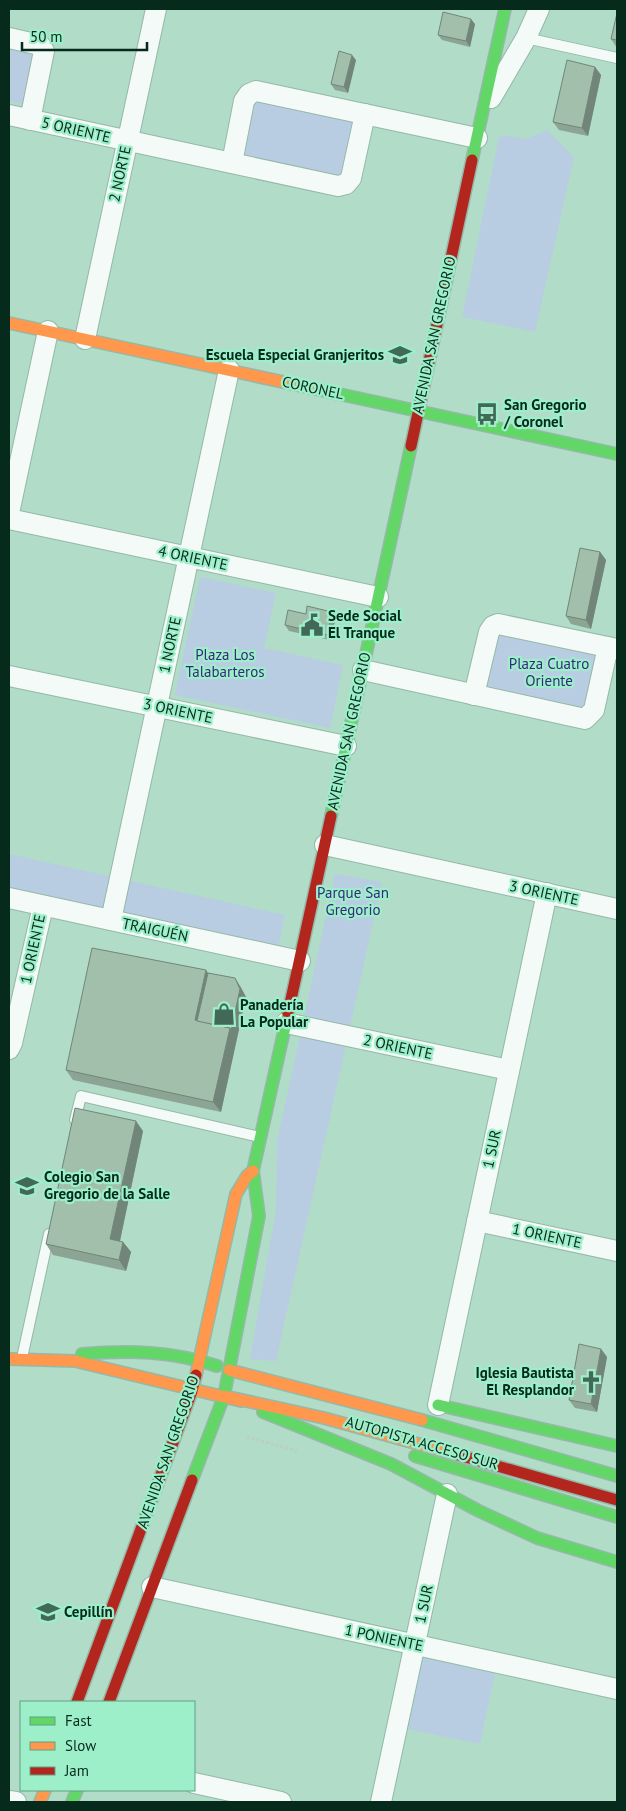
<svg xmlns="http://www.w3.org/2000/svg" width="626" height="1811" viewBox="0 0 626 1811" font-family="'PT Sans',sans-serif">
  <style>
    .green { fill: #b9cde2 }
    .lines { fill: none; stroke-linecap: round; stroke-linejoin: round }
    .lane-casing { stroke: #95b8a8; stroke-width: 12 }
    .street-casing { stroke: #95b8a8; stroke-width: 22 }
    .fast-casing { stroke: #95b8a8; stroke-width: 14 }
    .slow-casing { stroke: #95b8a8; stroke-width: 14 }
    .jam-casing { stroke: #95b8a8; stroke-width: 14 }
    .path { stroke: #beccc5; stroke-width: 3; stroke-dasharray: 2.5 2.5; stroke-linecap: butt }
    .lane { stroke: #f3faf7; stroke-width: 10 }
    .street { stroke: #f3faf7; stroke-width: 20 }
    .fast { stroke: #63d668; stroke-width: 11 }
    .slow { stroke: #ff974d; stroke-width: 11 }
    .jam { stroke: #b3261e; stroke-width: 11 }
    .wall { fill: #8ba494 }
    .shaded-wall { fill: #718678 }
    .building { fill: #a2bfac; stroke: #718678 }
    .labels { text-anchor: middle; stroke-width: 4.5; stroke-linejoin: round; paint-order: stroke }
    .street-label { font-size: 15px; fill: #062a1c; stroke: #9defca }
    .poi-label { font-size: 15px; font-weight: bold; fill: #062a1c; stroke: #9defca; text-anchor: start }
    .park-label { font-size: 15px; fill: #36297d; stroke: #9defca }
  </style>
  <rect width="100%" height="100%" fill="#b0dcc8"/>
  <!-- green -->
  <g class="green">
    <path d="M9,44l27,6 -11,55 -16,-4z"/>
    <path d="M253,99l101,24 -13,55 -101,-24z"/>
    <path d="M547,130l27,27 -39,175 -73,-15 37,-180 4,-2 23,4z"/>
    <path d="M200,577l76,16 -12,55 79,17 -13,63 -155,-33z"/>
    <path d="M500,630l97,21 -14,63 -103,-26z"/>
    <path d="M9,854l276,61 -7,35 -269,-59z"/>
    <path d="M335,874l47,8 -106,479 -26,-2 26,-149 1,-68z"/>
    <path d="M423,1658l72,15 -15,71 -72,-15z"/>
  </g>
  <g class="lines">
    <defs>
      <g id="lane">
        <path d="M526,38l91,20"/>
        <path d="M75,1120l6,-24 179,41"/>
        <path d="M22,1358l27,-124"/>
      </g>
      <g id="street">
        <path d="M9,38l31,7 4,6 -14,69"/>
        <path d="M491,98l35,-60 13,-29"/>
        <path d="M9,115l329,71 8,-2 5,-6 14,-64"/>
        <path d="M232,163l12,-62 5,-7 7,-3 221,47"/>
        <path d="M85,339l71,-330"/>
        <path d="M9,513l39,-182"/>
        <path d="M9,519l369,78"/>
        <path d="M363,670l222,49 9,-9 14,-63"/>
        <path d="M9,676l337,70"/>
        <path d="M474,695l15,-63 4,-6 5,-2 119,25"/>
        <path d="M325,845l292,64"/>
        <path d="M9,898l291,63"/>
        <path d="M111,920l118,-550"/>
        <path d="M286,1023l223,47"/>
        <path d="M9,1049l3,-6 31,-137"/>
        <path d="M477,1221l140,30"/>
        <path d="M438,1405l109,-512"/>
        <path d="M152,1587l465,102"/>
        <path d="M194,1783l87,19"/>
        <path d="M9,1801l7,1"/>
        <path d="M381,1802l66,-308"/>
      </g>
      <g id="fast">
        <path d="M472,160l33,-151"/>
        <path d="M311,388l306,66"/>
        <path d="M331,816l80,-370"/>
        <path d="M82,1354c47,-4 90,-3 135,12"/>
        <path d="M438,1405l179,41"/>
        <path d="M263,1412l128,52 88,47 58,27 80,24"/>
        <path d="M422,1420l195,56"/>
        <path d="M415,1456l202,61"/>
        <path d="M192,1480l32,-84 35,-180 -6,-45 35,-158"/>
        <path d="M72,1802l5,-12"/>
      </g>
      <g id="slow">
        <path d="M9,323l302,65"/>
        <path d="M9,1359l66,2 166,40"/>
        <path d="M229,1370l193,50"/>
        <path d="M196,1375l40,-181 11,-18 6,-5"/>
        <path d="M224,1396l100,22 131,36"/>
        <path d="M40,1802l5,-12"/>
      </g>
      <g id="jam">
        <path d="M411,446l61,-286"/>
        <path d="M288,1013l43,-197"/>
        <path d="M455,1454l162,46"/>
        <path d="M77,1702l115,-311 4,-16"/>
        <path d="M109,1702l83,-222"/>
      </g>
    </defs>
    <!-- lane casing -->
    <use href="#lane" class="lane-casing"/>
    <!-- street casing -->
    <use href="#street" class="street-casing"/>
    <!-- fast casing -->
    <use href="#fast" class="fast-casing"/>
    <!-- slow casing -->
    <use href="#slow" class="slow-casing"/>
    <!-- jam casing -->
    <use href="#jam" class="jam-casing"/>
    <!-- path -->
    <path class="path" d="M247,1437l50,14"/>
    <!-- lane -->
    <use href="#lane" class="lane"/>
    <!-- street -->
    <use href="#street" class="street"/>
    <!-- fast -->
    <use href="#fast" class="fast"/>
    <!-- slow -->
    <use href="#slow" class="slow"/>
    <!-- jam -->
    <use href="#jam" class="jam"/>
  </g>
  <!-- wall -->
  <g class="wall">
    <path d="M617,13v35l-6,-9z"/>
    <path d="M475,24l-5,23 -28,-7 -4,-5z"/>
    <path d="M356,60l-8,33 -13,-3 -4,-6z"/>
    <path d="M595,67l6,8 -13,61 -29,-6 -6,-8z"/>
    <path d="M600,552l6,8 -15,69 -20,-5 -5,-8z"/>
    <path d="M306,614l30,3 -6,23 -41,-9 -4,-6z"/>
    <path d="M206,970l2,3 32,13 6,11 -25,115 -148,-32 -7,-10z"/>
    <path d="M143,1131l-23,110 3,1 8,10 -5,19 -73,-16 -7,-11z"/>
    <path d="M601,1349l6,8 -10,55 -22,-4 -6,-8z"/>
  </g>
  <!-- shaded-wall -->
  <g class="shaded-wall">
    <path d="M471,19l4,5 -5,23 -4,-6z"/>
    <path d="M352,55l4,5 -8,33 -4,-6z"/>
    <path d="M595,67l6,8 -13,61 -6,-8z"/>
    <path d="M600,552l6,8 -15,69 -5,-9z"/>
    <path d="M332,612l4,5 -6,23 -3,-5z"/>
    <path d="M206,970l7,11 -9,43 -9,-4z"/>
    <path d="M235,978l5,8 6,11 -25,115 -8,-10 17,-74z"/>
    <path d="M136,1121l7,10 -25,119 -8,-11z"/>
    <path d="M123,1242l8,10 -5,19 -7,-11z"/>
    <path d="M601,1349l6,8 -10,55 -6,-8z"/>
  </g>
  <!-- building -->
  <g class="building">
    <path d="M443,12l28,7 -5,22 -28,-6z"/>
    <path d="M617,13v27l-6,-1z"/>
    <path d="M339,51l13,4 -8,32 -13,-3z"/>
    <path d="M567,60l28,7 -13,61 -29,-6z"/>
    <path d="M580,548l20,4 -14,68 -20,-4z"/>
    <path d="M307,606l25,6 -5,23 -42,-10 3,-15 18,4z"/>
    <path d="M92,948l114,22 -11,50 35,8 -17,74 -147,-32z"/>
    <path d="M208,973l27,5 5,11 -9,42 -1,-3 -33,-7z"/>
    <path d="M75,1108l61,13 -26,118 13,3 -4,18 -73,-16z"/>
    <path d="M579,1344l22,5 -10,55 -22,-4z"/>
  </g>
  <!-- icons -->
  <defs>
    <symbol id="school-bare" viewBox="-9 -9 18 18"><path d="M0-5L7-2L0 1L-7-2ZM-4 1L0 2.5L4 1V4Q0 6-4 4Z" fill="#426858" stroke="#9defca" stroke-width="2.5" paint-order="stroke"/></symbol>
    <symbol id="bus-bare" viewBox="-9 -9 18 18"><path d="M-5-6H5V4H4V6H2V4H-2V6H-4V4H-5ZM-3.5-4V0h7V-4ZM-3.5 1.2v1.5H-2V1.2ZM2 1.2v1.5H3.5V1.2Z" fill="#426858" stroke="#9defca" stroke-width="2.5" paint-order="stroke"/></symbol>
    <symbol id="civic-bare" viewBox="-9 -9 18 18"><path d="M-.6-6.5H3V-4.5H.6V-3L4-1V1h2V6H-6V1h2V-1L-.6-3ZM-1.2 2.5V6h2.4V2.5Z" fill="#426858" stroke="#9defca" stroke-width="2.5" paint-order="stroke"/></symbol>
    <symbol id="shop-bare" viewBox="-9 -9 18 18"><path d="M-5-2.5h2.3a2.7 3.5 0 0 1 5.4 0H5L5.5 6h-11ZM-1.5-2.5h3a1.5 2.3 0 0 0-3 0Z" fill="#426858" stroke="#9defca" stroke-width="2.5" paint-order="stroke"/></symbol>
    <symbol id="church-bare" viewBox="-9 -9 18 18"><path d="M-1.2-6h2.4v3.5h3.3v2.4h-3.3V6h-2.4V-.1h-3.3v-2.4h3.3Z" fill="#426858" stroke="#9defca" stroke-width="2.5" paint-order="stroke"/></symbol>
  </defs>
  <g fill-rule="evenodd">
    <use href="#school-bare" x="384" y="339" width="32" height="32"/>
    <use href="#bus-bare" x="471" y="398" width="32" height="32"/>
    <use href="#civic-bare" x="296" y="609" width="32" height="32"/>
    <use href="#shop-bare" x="208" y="998" width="32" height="32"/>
    <use href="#school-bare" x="11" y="1170" width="32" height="32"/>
    <use href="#church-bare" x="575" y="1366" width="32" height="32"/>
    <use href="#school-bare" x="32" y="1596" width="32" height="32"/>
  </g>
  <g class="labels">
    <!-- street labels -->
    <g class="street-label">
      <text transform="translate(76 130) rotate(13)" y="5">5 ORIENTE</text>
      <text transform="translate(120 174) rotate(-78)" y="5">2 NORTE</text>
      <text transform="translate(434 335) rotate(-78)" y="5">AVENIDA SAN GREGORIO</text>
      <text transform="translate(313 388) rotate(12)" y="5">CORONEL</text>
      <text transform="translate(193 558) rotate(12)" y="5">4 ORIENTE</text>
      <text transform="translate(170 645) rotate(-78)" y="5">1 NORTE</text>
      <text transform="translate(178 711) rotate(12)" y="5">3 ORIENTE</text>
      <text transform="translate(349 731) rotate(-78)" y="5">AVENIDA SAN GREGORIO</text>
      <text transform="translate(544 893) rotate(12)" y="5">3 ORIENTE</text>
      <text transform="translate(155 930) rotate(12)" y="5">TRAIGUÉN</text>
      <text transform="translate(33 949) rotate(-78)" y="5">1 ORIENTE</text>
      <text transform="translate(398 1047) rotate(12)" y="5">2 ORIENTE</text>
      <text transform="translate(492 1149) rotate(-78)" y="5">1 SUR</text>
      <text transform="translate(547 1236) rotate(12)" y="5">1 ORIENTE</text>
      <text transform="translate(422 1443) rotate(16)" y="5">AUTOPISTA ACCESO SUR</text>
      <text transform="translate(168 1452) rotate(-71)" y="5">AVENIDA SAN GREGORIO</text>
      <text transform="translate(424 1604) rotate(-78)" y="5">1 SUR</text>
      <text transform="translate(384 1638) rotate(12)" y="5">1 PONIENTE</text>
    </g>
    <!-- poi labels -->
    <g class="poi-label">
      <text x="384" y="360" text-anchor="end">Escuela Especial Granjeritos</text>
      <text x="504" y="410">San Gregorio<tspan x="504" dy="17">/ Coronel</tspan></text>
      <text x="328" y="621">Sede Social<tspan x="328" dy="17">El Tranque</tspan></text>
      <text x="240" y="1010">Panadería<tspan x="240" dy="17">La Popular</tspan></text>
      <text x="44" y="1182">Colegio San<tspan x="44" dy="17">Gregorio de la Salle</tspan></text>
      <text x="574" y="1378" text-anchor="end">Iglesia Bautista<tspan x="574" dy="17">El Resplandor</tspan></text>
      <text x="64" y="1617">Cepillín</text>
    </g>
    <!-- park labels -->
    <g class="park-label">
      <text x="225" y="660">Plaza Los<tspan x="225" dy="17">Talabarteros</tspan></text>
      <text x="549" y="669">Plaza Cuatro<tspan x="549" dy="17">Oriente</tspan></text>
      <text x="353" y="898">Parque San<tspan x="353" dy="17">Gregorio</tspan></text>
    </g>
  </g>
  <!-- border -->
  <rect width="626" height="1811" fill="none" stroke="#062a1c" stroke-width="20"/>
  <!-- legend -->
  <rect x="20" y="1701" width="175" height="90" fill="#9defca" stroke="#61a084"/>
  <rect x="30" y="1717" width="25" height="8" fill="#63d668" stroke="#61a084"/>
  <text x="65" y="1726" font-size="15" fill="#062a1c">Fast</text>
  <rect x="30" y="1742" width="25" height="8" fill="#ff974d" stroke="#61a084"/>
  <text x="65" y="1751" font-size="15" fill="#062a1c">Slow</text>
  <rect x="30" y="1767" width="25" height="8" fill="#b3261e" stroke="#61a084"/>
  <text x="65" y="1776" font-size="15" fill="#062a1c">Jam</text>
  <!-- scale -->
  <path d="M22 42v8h125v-8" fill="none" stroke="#062a1c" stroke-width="2.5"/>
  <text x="30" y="42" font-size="15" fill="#062a1c" stroke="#9defca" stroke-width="4" paint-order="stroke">50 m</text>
</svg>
